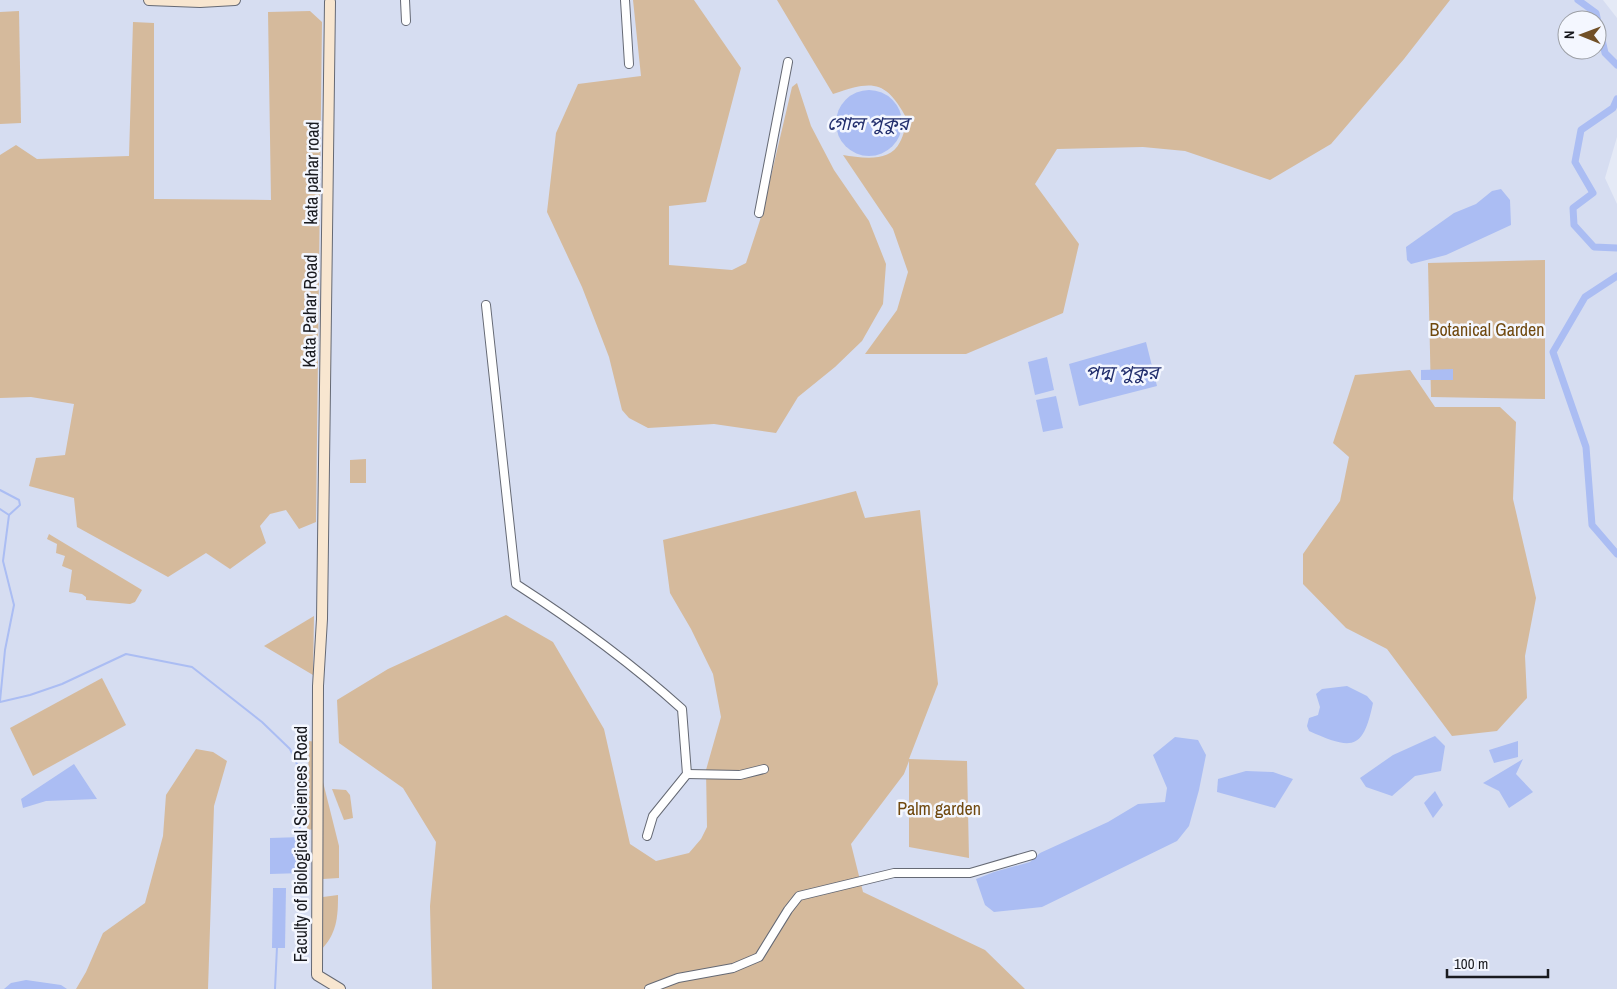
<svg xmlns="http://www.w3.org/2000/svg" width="1617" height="989" viewBox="0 0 1617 989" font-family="'Archivo Narrow','Noto Sans Bengali',sans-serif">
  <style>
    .built { fill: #d6ddf1; fill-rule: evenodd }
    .green { fill: #d5ba9c }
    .water { fill: #abbdf3 }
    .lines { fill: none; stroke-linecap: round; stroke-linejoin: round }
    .stream { stroke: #abbdf3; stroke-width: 2 }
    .canal { stroke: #abbdf3; stroke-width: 7 }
    .street-casing { stroke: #656974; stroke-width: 10 }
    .secondary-casing { stroke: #656974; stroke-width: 12 }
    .street { stroke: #fff; stroke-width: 8 }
    .secondary { stroke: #f8e6d0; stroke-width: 10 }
    .labels { text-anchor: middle; stroke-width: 5; stroke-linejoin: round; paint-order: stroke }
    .street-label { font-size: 18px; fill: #191a1f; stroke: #f4f7ff }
    .park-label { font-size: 18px; fill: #70490f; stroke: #f4f7ff }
    .water-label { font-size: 19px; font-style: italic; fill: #212e6d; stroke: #f4f7ff }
  </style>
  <rect width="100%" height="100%" fill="#e5eaf6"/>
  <!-- built -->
  <path class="built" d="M0,0h1603l14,18v119l-12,41 12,26v785h-1617zM1567,20h30v30h-30z"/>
  <!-- green -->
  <g class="green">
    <path d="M633,0h61l47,68 -35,134 -37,4v59l63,5 14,-7 16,-49 30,-127 5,-4 14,43 23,44 35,51 17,43 -3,40 -21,37 -27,26 -37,30 -22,36 -62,-9 -66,4 -19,-10 -7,-8 -13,-53 -27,-70 -35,-75 9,-79 22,-49 63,-8z"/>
    <path d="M777,0h673l-46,59 -73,85 -61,36 -85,-29 -42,-4 -86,2 -22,35 44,60 -16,69 -97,41h-101l32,-44 11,-38 -15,-43 -50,-74c19,3 47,8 57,-13 4,-7 5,-15 7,-23 -21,-39 -34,-39 -74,-25z"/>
    <path d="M19,11l2,112 -21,1v-112z"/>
    <path d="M310,11l12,11 -6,500 -17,7 -13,-19 -16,4 -10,12 6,17 -36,26 -24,-16 -38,24 -91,-50 -3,-29 -45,-12 7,-28 29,-3 9,-51 -43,-7 -31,1v-243l16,-10 21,14 92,-3 4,-134 21,1v176l117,1 -3,-188z"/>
    <path d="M1545,260v139l-114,-2 -3,-134z"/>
    <path d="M1410,370l25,37h65l16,15 -3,77 23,99 -11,58 2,42 -30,33 -45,5 -65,-87 -41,-21 -43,-44v-30l37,-53 9,-44 -16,-14 22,-68z"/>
    <path d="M366,459v24h-16v-23z"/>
    <path d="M856,491l9,27 55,-8 18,174 -29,75 58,2 2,97 -60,-11v-86l-5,13 -53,70 12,48 122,58 40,39h-593l-2,-83 6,-64 -33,-54 -64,-45 -2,-43 51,-31 118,-54 47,27 51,87 26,115 26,17 33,-8 12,-14 6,-12 -1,-57 15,-53 -8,-43 -22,-45 -21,-36 -7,-53z"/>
    <path d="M49,534l93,56 -7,12 -5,2 -44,-4v-3l-4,-3 -13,-2 3,-22 -10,-4 3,-10 -9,-3 1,-9 -10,-5z"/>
    <path d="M314,616l-1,59 -49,-29z"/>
    <path d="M102,678l24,47 -93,51 -23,-48z"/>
    <path d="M309,741l7,1 -2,88 -7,-1z"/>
    <path d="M196,749l17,3 14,9 -13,45 -6,183h-132l10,-17 17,-39 42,-30 18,-67 3,-41z"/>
    <path d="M322,778l17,68v32l-16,1z"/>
    <path d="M332,789l14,1 4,5 3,23 -9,2z"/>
    <path d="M338,895c0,22 -1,39 -18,56l3,-54z"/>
  </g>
  <!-- water -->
  <g class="water">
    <circle cx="869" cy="123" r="33"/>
    <path d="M1501,189l9,11 1,25 -65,30 -35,9 -4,-4 -1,-13 48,-34 22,-9 16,-13z"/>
    <path d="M1146,342l11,44 -78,20 -10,-42z"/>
    <path d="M1047,357l7,33 -19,5 -7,-33z"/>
    <path d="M1453,369v11h-32v-10z"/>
    <path d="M1056,396l7,32 -20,4 -7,-32z"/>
    <path d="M1347,686l20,10 6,7c-10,48 -21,47 -64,28l-2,-5 2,-8 9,-3 2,-8 -4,-13 6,-5z"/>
    <path d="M1435,736l10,10 -4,25 -26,5 -23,20 -26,-9 -6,-9 33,-23z"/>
    <path d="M1175,737l23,3 8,15 -7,35 -10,36 -12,15 -135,66 -48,5 -9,-7 -9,-26 18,-7 36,-10 10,-9 68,-31 30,-18 27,-2 2,-14 -14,-33z"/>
    <path d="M1518,741v16l-24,6 -5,-13z"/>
    <path d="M1523,759l-7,15 17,18 -24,16 -10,-17 -16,-8z"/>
    <path d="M74,764l23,35 -51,2 -23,7 -2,-9z"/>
    <path d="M1246,771l27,1 20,7 -18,29 -58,-16 1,-13z"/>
    <path d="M1435,791l8,14 -10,13 -9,-15z"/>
    <path d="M302,837l1,36 -33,1v-36z"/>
    <path d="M273,888h13l-1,60h-13z"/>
    <path d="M26,980l35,5 6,4h-63l7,-6z"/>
  </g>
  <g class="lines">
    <!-- stream -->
    <g class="stream">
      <path d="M0,490l19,10 1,5 -11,10"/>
      <path d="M0,509l9,6 -6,46 11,44 -9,45 -5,51"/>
      <path d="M0,702l30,-7 32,-11 64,-30 66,13 70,55 28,27 12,26 1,10v26l-5,26"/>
      <path d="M275,989l2,-42"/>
    </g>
    <!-- canal -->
    <g class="canal">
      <path d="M1578,0l18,13 9,40 12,12"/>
      <path d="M1617,99l-4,9 -32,22 -6,32 18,31 -20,15 1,17 20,22 23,1"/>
      <path d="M1617,276l-32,21 -32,55 33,95 6,78 25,29"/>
    </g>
    <defs>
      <g id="street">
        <path d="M405,0l1,21"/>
        <path d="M625,0l4,64"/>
        <path d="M759,213l29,-151"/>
        <path d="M486,305l30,279c59,38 114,78 166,125l5,65 -34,42 -6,20"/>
        <path d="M687,774l53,1 24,-6"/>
        <path d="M649,989l29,-11 55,-10 26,-11 29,-47 11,-14 95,-23h76l62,-18"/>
      </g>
      <g id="secondary">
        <path d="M149,0l51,2 35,-2"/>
        <path d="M330,2l-8,617 -4,67 -1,289 23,14"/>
      </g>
    </defs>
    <!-- street casing -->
    <use href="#street" class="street-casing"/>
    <!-- secondary casing -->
    <use href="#secondary" class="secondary-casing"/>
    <!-- street -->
    <use href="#street" class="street"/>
    <!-- secondary -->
    <use href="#secondary" class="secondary"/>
  </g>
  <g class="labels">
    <!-- street labels -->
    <g class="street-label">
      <text transform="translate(312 173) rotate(-89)" y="6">kata pahar road</text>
      <text transform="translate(310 311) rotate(-89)" y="6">Kata Pahar Road</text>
      <text transform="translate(301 844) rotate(-90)" y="6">Faculty of Biological Sciences Road</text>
    </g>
    <!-- park labels -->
    <g class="park-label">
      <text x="1487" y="336">Botanical Garden</text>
      <text x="939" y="815">Palm garden</text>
    </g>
    <!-- water labels -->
    <g class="water-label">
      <text x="868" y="130">গোল পুকুর</text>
      <text x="1122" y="379">পদ্ম পুকুর</text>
    </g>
  </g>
  <!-- north arrow -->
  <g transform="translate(1582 35) rotate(271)"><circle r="24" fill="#f4f7ff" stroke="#9c9fa5"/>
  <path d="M0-4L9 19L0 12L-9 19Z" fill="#715027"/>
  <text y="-8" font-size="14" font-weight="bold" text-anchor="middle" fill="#191a1f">N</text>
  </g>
  <!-- scale -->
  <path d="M1447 969v8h101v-8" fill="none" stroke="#191a1f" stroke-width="2.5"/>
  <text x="1454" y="969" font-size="15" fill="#191a1f" stroke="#f4f7ff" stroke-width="4" paint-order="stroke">100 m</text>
</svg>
